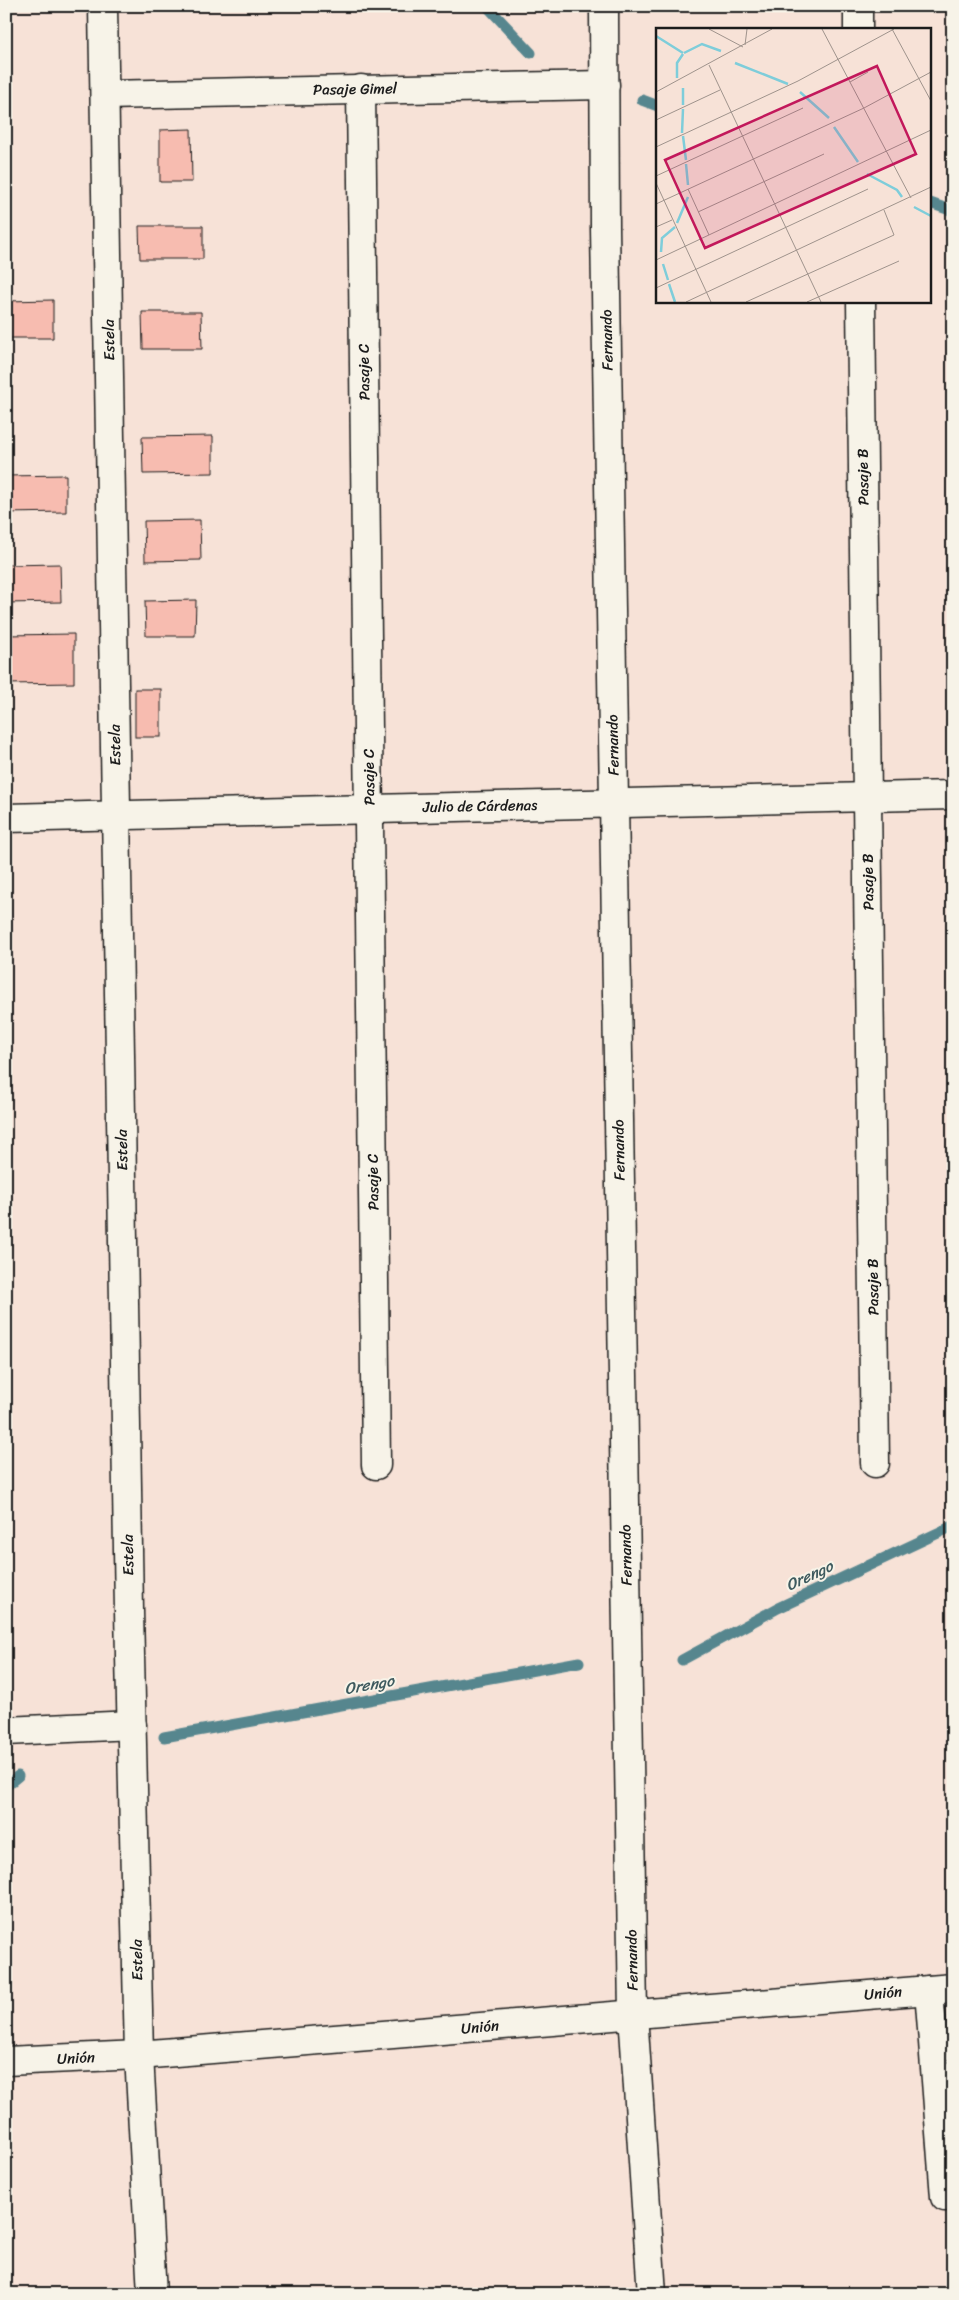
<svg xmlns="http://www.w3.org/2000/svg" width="959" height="2300" viewBox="0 0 959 2300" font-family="Sriracha,sans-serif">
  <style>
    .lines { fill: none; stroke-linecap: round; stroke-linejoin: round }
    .stream { stroke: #57868e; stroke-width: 11 }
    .building { fill: #f7bcb0; stroke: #1c1c1c }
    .minor-casing { stroke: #1c1c1c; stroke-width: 31 }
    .minor { stroke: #f7f3e8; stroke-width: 28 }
    .labels { text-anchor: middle; stroke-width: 4; stroke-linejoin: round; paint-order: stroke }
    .street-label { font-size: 15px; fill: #1c1c1c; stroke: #f7f3e8 }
    .water-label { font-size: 16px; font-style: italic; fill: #3e5a5e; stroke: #f7f3e8 }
    .inset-river { fill: none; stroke: #7ecdda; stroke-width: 2.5 }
    .inset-road { fill: none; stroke: #9f938c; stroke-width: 1 }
    .view { fill: #c2185b; fill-opacity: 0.15; stroke: #c2185b; stroke-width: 2.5 }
    .inset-edge { fill: none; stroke: #1c1c1c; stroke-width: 2.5 }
  </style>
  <rect width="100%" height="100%" fill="#f7e2d7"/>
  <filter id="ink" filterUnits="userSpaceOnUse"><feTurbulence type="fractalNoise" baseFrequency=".02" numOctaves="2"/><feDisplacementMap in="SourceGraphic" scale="10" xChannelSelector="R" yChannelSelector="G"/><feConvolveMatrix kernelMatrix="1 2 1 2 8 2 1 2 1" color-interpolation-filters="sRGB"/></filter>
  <g filter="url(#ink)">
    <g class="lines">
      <!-- stream -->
      <g class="stream">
        <path d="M487,6l44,47"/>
        <path d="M642,100l16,6"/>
        <path d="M930,203l23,8"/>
        <path d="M682,1660l96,-52 175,-82"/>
        <path d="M164,1737l415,-75"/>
        <path d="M6,1786l12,-10"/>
      </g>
    </g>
    <!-- building -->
    <g class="building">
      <path d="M191,129l1,53h-32v-52z"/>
      <path d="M139,226h64v33h-63z"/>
      <path d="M53,300v38h-47v-37z"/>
      <path d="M142,312h59l1,37h-59z"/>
      <path d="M213,436v37l-70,1 -1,-37z"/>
      <path d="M66,475v37l-60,1v-37z"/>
      <path d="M200,520l1,40 -56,1 -1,-40z"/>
      <path d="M60,564l1,38 -55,1v-38z"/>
      <path d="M196,600l-1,36h-49l-1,-35z"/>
      <path d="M74,634v49l-68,1v-49z"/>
      <rect x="135" y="689" width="26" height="48"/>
    </g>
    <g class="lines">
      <defs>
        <g id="minor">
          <path d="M103,6l26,1605 10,444 13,239"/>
          <path d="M604,6l1,221 28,1787 19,280"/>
          <path d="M858,6v23"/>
          <path d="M361,89l15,1376"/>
          <path d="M105,95l500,-10"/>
          <path d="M861,301l14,1162"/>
          <path d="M6,818l947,-23"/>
          <path d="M6,1731l126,-6"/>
          <path d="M929,1990l16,207"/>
          <path d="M6,2061l133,-6 814,-67"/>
        </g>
      </defs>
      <!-- minor casing -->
      <use href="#minor" class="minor-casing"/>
      <!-- minor -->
      <use href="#minor" class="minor"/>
    </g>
  </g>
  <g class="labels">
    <!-- street labels -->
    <g class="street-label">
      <text transform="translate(355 89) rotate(-1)" y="5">Pasaje Gimel</text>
      <text transform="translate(109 340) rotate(-91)" y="5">Estela</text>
      <text transform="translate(607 340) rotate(-91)" y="5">Fernando</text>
      <text transform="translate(364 372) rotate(-91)" y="5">Pasaje C</text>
      <text transform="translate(863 477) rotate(-91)" y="5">Pasaje B</text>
      <text transform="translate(115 745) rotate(-91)" y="5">Estela</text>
      <text transform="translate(613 745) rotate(-91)" y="5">Fernando</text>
      <text transform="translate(369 777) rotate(-91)" y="5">Pasaje C</text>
      <text transform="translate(480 806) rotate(-1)" y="5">Julio de Cárdenas</text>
      <text transform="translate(868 882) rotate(-91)" y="5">Pasaje B</text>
      <text transform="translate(122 1150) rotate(-91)" y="5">Estela</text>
      <text transform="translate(619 1150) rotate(-91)" y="5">Fernando</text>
      <text transform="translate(373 1182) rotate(-91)" y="5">Pasaje C</text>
      <text transform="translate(873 1287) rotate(-91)" y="5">Pasaje B</text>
      <text transform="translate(128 1555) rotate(-91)" y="5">Estela</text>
      <text transform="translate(626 1555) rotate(-91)" y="5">Fernando</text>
      <text transform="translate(137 1960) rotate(-91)" y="5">Estela</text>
      <text transform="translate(632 1960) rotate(-91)" y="5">Fernando</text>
      <text transform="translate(883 1993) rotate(-5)" y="5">Unión</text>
      <text transform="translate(480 2027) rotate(-5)" y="5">Unión</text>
      <text transform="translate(76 2058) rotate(-3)" y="5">Unión</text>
    </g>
    <!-- water labels -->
    <g class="water-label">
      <text transform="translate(809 1575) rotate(-25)" y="6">Orengo</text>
      <text transform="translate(369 1684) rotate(-10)" y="6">Orengo</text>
    </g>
  </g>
  <!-- overview -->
  <g transform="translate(656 28)">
    <rect width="275" height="275" fill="#f7e2d7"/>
    <path class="inset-river" d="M0,8l27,17M28,25l18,-9 19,7M79,35l53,21M21,50v-15l6,-9M144,64l29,26M27,77v-17M178,99l24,35M26,105l1,-24M27,108l3,24M30,136l2,21M211,146l30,16 5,7M258,179l17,9M21,195l11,-26M5,224l1,-14 13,-11M7,236l5,16M13,256l6,18"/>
    <path class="inset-road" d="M53,1l34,18M166,1l89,169M236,1l39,72M89,17l2,-16M53,37l112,237M194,54l18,-10M0,64l116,-63M0,92l64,-30M0,119l142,-66 96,-52M0,148l147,-68M0,155l55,119M32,161l21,46M0,176l208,-96 67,-36M42,184l126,-58M0,199l16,-7M0,232l275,-130M0,260l212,-99M30,274l245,-115M90,274l148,-67 -10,-25M151,274l92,-41"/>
    <path class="view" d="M221,38l39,88 -211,94 -40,-88z"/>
    <rect width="275" height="275" class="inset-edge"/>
  </g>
  <!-- margin -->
  <rect width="959" height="2300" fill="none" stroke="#f7f3e8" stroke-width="25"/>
  <rect x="12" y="12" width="934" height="2275" fill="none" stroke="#1c1c1c" stroke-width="2" filter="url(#ink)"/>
</svg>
